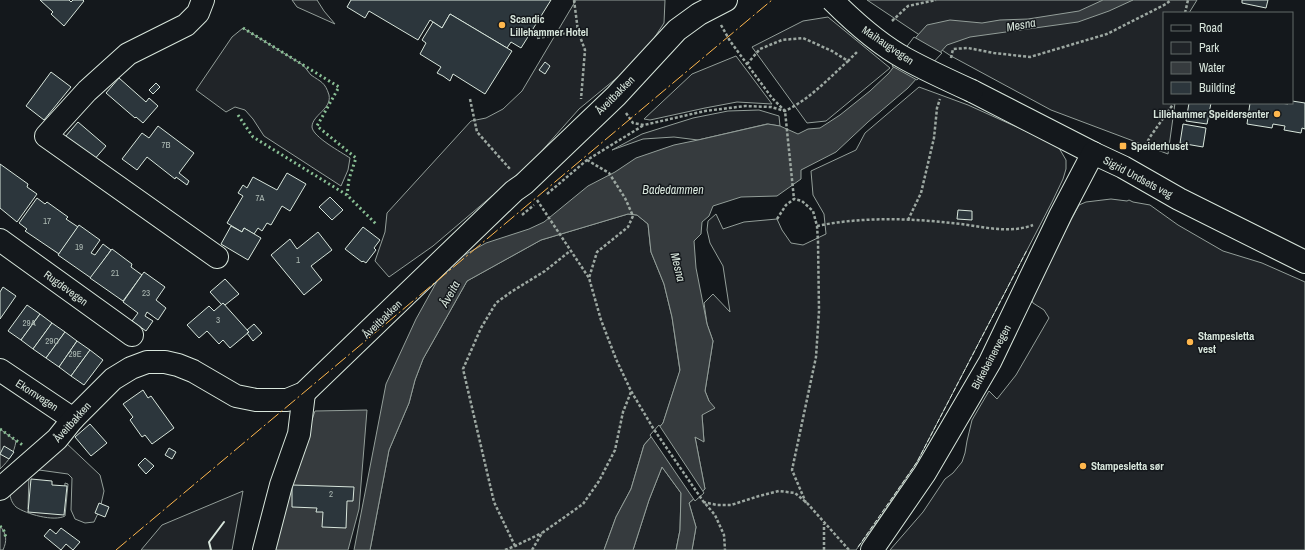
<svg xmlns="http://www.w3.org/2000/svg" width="1305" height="550" viewBox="0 0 1305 550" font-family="'Archivo Narrow',sans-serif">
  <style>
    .green { fill: #202428; stroke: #939e99 }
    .water { fill: #363b3e; stroke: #939e99 }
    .pier { fill: #14181c; stroke: #939e99 }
    .building { fill: #2c363c; stroke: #d8e6dc }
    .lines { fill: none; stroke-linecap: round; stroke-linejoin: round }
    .minor-casing { stroke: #d8e6dc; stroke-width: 24 }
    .path { stroke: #9da8a2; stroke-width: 2.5; stroke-dasharray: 3 2; stroke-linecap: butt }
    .minor { stroke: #14181c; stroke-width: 22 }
    .minor-bridge-casing { stroke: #d8e6dc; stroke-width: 24; stroke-linecap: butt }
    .minor-bridge { stroke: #14181c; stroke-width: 22 }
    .hedge { stroke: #8ac095; stroke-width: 3; stroke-dasharray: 2 3; stroke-linecap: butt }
    .fence { stroke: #d8e6dc; stroke-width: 1; stroke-dasharray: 5 2; stroke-linecap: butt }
    .wall { stroke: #d8e6dc; stroke-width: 2 }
    .power { stroke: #ffb74d; stroke-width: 1; stroke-dasharray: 14 3 2 3; stroke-linecap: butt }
    .poi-dot { fill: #ffb74d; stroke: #14181c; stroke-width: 1.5 }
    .labels { text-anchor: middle; stroke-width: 3; stroke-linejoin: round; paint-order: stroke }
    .number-label { font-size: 9px; fill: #adbab4 }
    .poi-label { font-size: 11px; font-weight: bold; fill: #d8e6dc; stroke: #14181c; text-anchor: start }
    .street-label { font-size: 11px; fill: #d8e6dc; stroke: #14181c }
    .water-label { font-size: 12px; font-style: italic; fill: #d8e6dc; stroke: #14181c }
  </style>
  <rect width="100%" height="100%" fill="#14181c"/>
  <!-- green -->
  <g class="green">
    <path d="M292,0h25l7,11 11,13 -38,-17z"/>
    <path d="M576,0h89l-1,23 -23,35 -62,51 -47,53 -99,84 -44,31 -14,-16 10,-29 2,-19 84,-92 15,-3 17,-9 19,-18z"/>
    <path d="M867,0h330l-8,13h-25v90h11l-7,51 -117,-44 -100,-54z"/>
    <path d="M828,17l62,51 -64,53 -19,2 -55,-76 51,-26z"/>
    <path d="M243,28l60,37c3,3 5,7 8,10 10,7 14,7 18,20 3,14 -17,20 -17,32 1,10 29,25 38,31l-2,12 -7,16 -77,-50 -11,-17 -8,-9 -10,-3 -9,5 -30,-22 36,-53z"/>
    <path d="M736,56l36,48 -35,-2 -32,6 -55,12 -6,-1 48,-45z"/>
    <path d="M919,87l49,18 73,33 18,10 7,12v9l-3,10 -11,23 -135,260 -36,54 -25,34h-164l4,-23 -7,-24 16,-14 -10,-52 9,4 -2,-26 7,-14 -4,-10 8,-50 -6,-17 -3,-21 9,-9 17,18 -7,-46 -13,-23 -3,-13 1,-9 8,-7 7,15 21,-7 33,-3 5,11 9,13 12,2 23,-11 -2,-20 -11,-19 -2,-24 45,-21 9,-17z"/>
    <path d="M759,110l20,6 1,10 -13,-2 -69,16 -24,-3 -31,2 -31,11 30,-16 51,-16 35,-7z"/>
    <path d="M1111,199l16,2 2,-1 4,2 17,3 28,20 45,26 39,12 43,19v268h-415l33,-38 22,-33 8,-6 9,-11 3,-9 2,-12 5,-21 17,-29 8,8 19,-24 33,-57 -5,-8 -11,-7 -3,-6 49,-92 7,-3z"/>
    <path d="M628,214l9,1 11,9 3,28 13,32 8,33 8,54 -17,52 -19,22 -13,44 -15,28 -12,33h-234l19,-100 20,-47 6,-23 8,-21 44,-78 74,-41z"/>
    <path d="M0,429l16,12c-2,13 -7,19 -16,28z"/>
    <path d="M64,441l36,34 4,16 -4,18 -6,13 -9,1 -10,-4 -4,-9 1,-32 -4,-4 -29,-4 -2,-2z"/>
    <path d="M662,467l19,26 -1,37 -4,20h-43l16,-50z"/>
    <path d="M29,475l-1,34 35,2 2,-28 3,1 -3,32c-11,6 -39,-2 -49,-9 -4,-4 -6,-9 -6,-14z"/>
    <path d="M243,491l-11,59h-91l21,-25z"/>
    <path d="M0,526c7,8 7,15 3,24h-3z"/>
  </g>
  <!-- water -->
  <g class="water">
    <path d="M1103,0h30l-24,11 -31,11 -108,15 -23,8 -39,43 -40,34 -32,30 -35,18v9l-24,17 -36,1 -28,9 -4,10 -7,6 -1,12 -7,7 2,27 11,56 6,17 -8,50 4,10 6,7 -13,7 2,27 -9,-5 10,52 -16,14 7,24 -4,23h-16l4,-20 1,-37 -19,-26 -13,33 -16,50h-29l12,-33 15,-28 13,-44 19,-22 17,-53 -8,-53 -8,-33 -13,-32 -3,-28 -11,-9 -9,-1 -87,26 -74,41 -44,78 -8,21 -6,23 -20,47 -19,100h-16l32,-166 30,-65 30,-54 40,-22 43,-14 15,-7 44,-36 27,-14 21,-14 38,-13 24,-5 70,-16 12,2 18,8 10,-5 12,-1 20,-13 30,-24 19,-18 28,-37 10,-11 23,-5 32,3 18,-3 28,-1 51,-8z"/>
    <path d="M367,410l-8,99 -11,41h-73l9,-49 31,-90z"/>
  </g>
  <!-- pier -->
  <g class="pier">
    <path d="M914,37l28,16 -25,27 -25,-14z"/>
    <path d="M659,425l45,68 -9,8 -45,-66z"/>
  </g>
  <!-- building -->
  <g class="building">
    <path d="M40,0h29l2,2 2,-2h10l1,1 -20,25 -13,-12 2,-2z"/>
    <path d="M351,0h200l-30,48 -10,-6 -4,6 -57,-34 -8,14 -12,-8 -12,20 -49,-29 -4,7 -18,-11z"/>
    <path d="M1242,0h26l-2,8 -24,-5z"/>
    <path d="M450,14l62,37 -27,43 -32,-20 -3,7 -7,-5 -6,-3 4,-6 -21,-13 6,-11 -4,-3 11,-18 9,6z"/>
    <path d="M545,62l5,4 -5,8 -6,-4z"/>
    <path d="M51,72l20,15 -27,33 -18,-14z"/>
    <path d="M119,78l27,24 3,-4 9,8 -15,17 -7,-6 -1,1 -29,-25z"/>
    <path d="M156,83l4,4 -7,7 -4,-4z"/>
    <path d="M1292,101l13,2v26l-3,-1 -1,5 -17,-3 1,-4 -12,-2 -1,4 -25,-4 3,-21h30l8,1v-1h4z"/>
    <path d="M1189,103h22l-4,21 -21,-3z"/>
    <path d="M78,122l28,24 -13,15 -28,-24z"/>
    <path d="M1183,124l23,4 -3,19 -23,-4z"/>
    <path d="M158,126l36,27 -15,20 10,8 -2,4 -11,-8 -1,2 -28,-22 -10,13 -15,-11 20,-26 7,5z"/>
    <path d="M0,164l28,20 -1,3 10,7 -20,28 -17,-14z"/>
    <path d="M287,173l19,11 -16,27 -8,-5 -11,19 -4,-2 -5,8 -4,-3 -4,6 -10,-6 -2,4 -15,-9 16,-27 -5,-3 5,-8 4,3 6,-11 24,13z"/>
    <path d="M330,197l13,13 -11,10 -13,-13z"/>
    <path d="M37,198l8,6 2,-2 21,15 -2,2 12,8 -19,27 -34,-23 2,-2 -8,-6z"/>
    <path d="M958,210l14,1v9l-15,-1z"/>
    <path d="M79,225l21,15 -9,13 4,2 8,-11 8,6 -20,28 -33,-23z"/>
    <path d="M231,226l11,6 2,-4 17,10 -13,22 -27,-16z"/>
    <path d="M363,227l17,13 -6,8 2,2 -10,13 -3,-2 -1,1 -17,-13z"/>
    <path d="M318,232l14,18 -21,16 11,14 -18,15 -33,-40 19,-16 7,10z"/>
    <path d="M112,249l20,15 -1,3 11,8 -19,26 -33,-23z"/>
    <path d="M144,272l21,15 -9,13 10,8 -8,12 -11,-8 -2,4 8,5 -7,10 -14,-10 6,-8 -15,-11z"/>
    <path d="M225,279l14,15 -14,11 -2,-2 -1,2 -12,-13z"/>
    <path d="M3,287l13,9 -16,23v-27z"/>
    <path d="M223,303l26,29 -19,16 -7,-8 -4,4 -12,-13 -8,7 -12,-13 22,-19 5,5z"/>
    <path d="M27,305l13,9 -19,26 -13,-9z"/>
    <path d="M40,314l12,9 -19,26 -12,-9z"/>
    <path d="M52,323l13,9 -19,26 -13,-9z"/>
    <path d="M254,324l8,9 -9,8 -6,-8 2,-1 -2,-2z"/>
    <path d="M65,332l12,9 -18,26 -13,-9z"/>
    <path d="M77,341l13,9 -19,26 -12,-9z"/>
    <path d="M90,350l13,10 -19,25 -13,-9z"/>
    <path d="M143,390l5,8 3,-2 23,32 -22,16 -7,-9 -3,2 -12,-17 3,-3 -10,-13z"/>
    <path d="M90,424l17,19 -16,13 -16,-19z"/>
    <path d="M4,446l10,6 -5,7 -9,-5z"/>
    <path d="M169,448l7,4 -4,7 -7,-4z"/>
    <path d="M145,458l9,8 -8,8 -8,-9z"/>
    <path d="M31,479l21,2v4l15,1 -3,29 -36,-3z"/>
    <path d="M292,485l62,2 -1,14h-6l-1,27 -24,-1 1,-15h-7l1,-4 -25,-1z"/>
    <path d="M99,503l10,4 -4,10 -10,-4z"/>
    <path d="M61,528l19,14 -7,8 -7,-6 -5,6 -17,-14 6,-7 6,5z"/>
  </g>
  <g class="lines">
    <defs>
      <g id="minor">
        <path d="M203,0l-5,13 -12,12 -58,29 -41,37 -41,45 171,121"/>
        <path d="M972,91l121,62 30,14 56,32 126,63"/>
        <path d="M0,240l132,95"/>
        <path d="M0,370l73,49"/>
        <path d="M0,489l57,-50 16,-20 40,-40 18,-11 16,-6h18l13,3 15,6 43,25 20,4h31l17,-7 210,-202 10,-7 92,-88 61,-66 22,-16 27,-14"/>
        <path d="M264,550l17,-65 18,-51 5,-41"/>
        <path d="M872,550l53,-77 65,-111 71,-148 32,-61"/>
      </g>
    </defs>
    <!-- minor casing -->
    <use href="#minor" class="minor-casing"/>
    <!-- path -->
    <g class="path">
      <path d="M574,0l4,31"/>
      <path d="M1185,13l3,-13"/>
      <path d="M892,21l16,-15 28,-6"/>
      <path d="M721,25l9,16 17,23 25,34 13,13 9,88"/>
      <path d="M537,38l41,-7 7,19 -4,49"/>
      <path d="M951,58l2,-9 15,-1 26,5 36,4 77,-23 59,-30 5,-4"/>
      <path d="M747,64l13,-15 22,-9 21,-2 29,13 16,10 10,-10"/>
      <path d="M470,99l7,33 33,37"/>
      <path d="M626,113l7,10 11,2 61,-14 40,-5 26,1 14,4c25,-12 43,-32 63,-50"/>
      <path d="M1143,150l7,-13 24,-34"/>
      <path d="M587,160l22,13 16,25 8,18 -5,11 -31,25 -8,26"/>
      <path d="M547,194l40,-34 57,-35"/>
      <path d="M537,200l52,78 12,42 15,39 15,32 22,37 50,73 12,14 9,20 1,15"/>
      <path d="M522,215l12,-10"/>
      <path d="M777,219l9,-14 8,-6 8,2 11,10 4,15 1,15 1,70 -3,46 -24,113 14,33"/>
      <path d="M908,220l13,-27 13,-55 3,-30 3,-9"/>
      <path d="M817,226c43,-9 91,-8 134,-3 28,2 55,12 82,2"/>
      <path d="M703,502l14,3h14l28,-9 20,-5 16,2 12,10 42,47"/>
      <path d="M515,546l-21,-44 -31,-133 18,-41 15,-25 15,-11 34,-21 25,-20"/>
      <path d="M505,550l10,-4 27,-13"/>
      <path d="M532,550l10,-17 41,-29 16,-23 16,-31 8,-38 8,-20"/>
      <path d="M824,550v-26"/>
    </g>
    <!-- minor -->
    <use href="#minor" class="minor"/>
    <defs>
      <path id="minor-bridge" d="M832,0c22,22 46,44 74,59 22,12 44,22 66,32"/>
    </defs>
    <!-- minor-bridge casing -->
    <use href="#minor-bridge" class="minor-bridge-casing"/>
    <!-- minor-bridge -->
    <use href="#minor-bridge" class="minor-bridge"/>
    <!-- hedge -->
    <g class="hedge">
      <path d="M243,28l96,59 -22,39 39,32 -7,21 -2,16"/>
      <path d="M238,115l15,22 94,58 30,30"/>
      <path d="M0,429l24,17"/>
      <path d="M0,526l4,5 2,7"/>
    </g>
    <!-- fence -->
    <path class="fence" d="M858,547l59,-85 110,-212"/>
    <!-- wall -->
    <path class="wall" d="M211,550l-2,-8 15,-20"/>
    <!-- power -->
    <path class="power" d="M116,550l656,-550"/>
  </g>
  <!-- markers -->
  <g class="poi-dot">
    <circle cx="502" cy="25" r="4"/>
    <circle cx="1277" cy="114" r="4"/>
    <rect x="1119" y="142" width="8" height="8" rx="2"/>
    <circle cx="1190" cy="342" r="4"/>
    <circle cx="1083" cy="466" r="4"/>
  </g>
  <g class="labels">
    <!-- number labels -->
    <g class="number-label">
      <text x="166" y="148">7B</text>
      <text x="260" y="201">7A</text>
      <text x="47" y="224">17</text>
      <text x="79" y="250">19</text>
      <text x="298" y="263">1</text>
      <text x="115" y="276">21</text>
      <text x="146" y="296">23</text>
      <text x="218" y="323">3</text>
      <text x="29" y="326">29A</text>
      <text x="52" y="344">29C</text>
      <text x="75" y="357">29E</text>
      <text x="331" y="497">2</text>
    </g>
    <!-- poi labels -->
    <g class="poi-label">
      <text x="510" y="23">Scandic<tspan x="510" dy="13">Lillehammer Hotel</tspan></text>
      <text x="1269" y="118" text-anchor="end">Lillehammer Speidersenter</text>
      <text x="1131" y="150">Speiderhuset</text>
      <text x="1198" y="340">Stampesletta<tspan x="1198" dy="13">vest</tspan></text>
      <text x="1091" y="470">Stampesletta sør</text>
    </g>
    <!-- street labels -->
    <g class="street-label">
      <text transform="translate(888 45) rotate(34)" y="4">Maihaugvegen</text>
      <text transform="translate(615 95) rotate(-45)" y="4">Åveitbakken</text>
      <text transform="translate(1138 177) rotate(28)" y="4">Sigrid Undsets veg</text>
      <text transform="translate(66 288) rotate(36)" y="4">Rugdevegen</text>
      <text transform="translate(382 319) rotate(-44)" y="4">Åveitbakken</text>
      <text transform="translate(991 357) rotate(-62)" y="4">Birkebeinervegen</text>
      <text transform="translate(37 395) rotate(33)" y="4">Ekornvegen</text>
      <text transform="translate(72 422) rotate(-48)" y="4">Åveitbakken</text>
    </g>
    <!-- water labels -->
    <g class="water-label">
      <text transform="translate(1021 25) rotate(-10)" y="4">Mesna</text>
      <text x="673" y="194">Badedammen</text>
      <text transform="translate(678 267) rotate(76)" y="4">Mesna</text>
      <text transform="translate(450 294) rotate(-61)" y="4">Åveita</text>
    </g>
  </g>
  <!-- legend -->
  <rect x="1163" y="12" width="130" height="92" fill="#14181c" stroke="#626a69"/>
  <rect x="1171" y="25" width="20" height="6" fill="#14181c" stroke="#626a69"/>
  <text x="1199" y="32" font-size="12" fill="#d8e6dc">Road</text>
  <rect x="1171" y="42" width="20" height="12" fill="#202428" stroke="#626a69"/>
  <text x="1199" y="52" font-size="12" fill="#d8e6dc">Park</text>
  <rect x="1171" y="62" width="20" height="12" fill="#363b3e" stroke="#626a69"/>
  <text x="1199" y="72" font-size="12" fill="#d8e6dc">Water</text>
  <rect x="1171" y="82" width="20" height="12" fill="#2c363c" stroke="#626a69"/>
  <text x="1199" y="92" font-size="12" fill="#d8e6dc">Building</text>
</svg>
